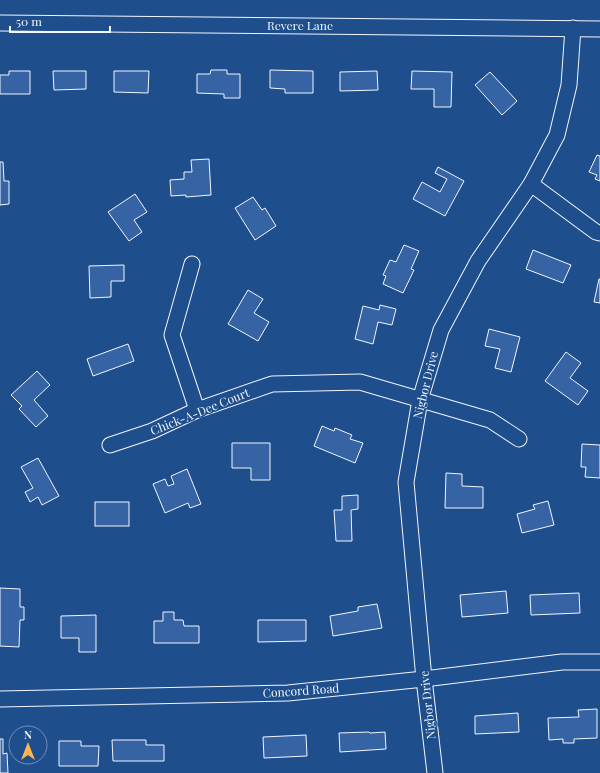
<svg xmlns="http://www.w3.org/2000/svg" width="600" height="773" viewBox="0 0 600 773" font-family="'Playfair Display',serif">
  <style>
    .building { fill: #3563a3; stroke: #f2f6ff }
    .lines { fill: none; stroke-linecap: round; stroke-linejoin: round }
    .minor-casing { stroke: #f2f6ff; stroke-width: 17 }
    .minor { stroke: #1f4e8c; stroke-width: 15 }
    .labels { text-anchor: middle; stroke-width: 3; stroke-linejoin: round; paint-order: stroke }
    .street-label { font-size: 12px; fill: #f2f6ff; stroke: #1f4e8c }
  </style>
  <rect width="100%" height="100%" fill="#1f4e8c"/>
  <!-- building -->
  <g class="building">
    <path d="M211,70h16v4h13v24h-16v-4l-27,-1v-19h13z"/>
    <path d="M270,70l43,1v22h-28v-4l-15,-1z"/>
    <path d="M9,71h21v23h-30v-19h9z"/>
    <path d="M53,71h33v18l-32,1z"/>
    <path d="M114,71h35l-1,22 -34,-1z"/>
    <path d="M377,71l1,19 -38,1v-19z"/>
    <path d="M412,71l40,1 -1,35h-17v-18h-23z"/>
    <path d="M490,72l27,29 -15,14 -27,-30z"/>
    <path d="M597,155l3,1v25l-5,-2 2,-4 -8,-3z"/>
    <path d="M209,159l2,36 -25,2v-2l-15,1 -1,-16 14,-1v-7h8l-1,-12z"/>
    <path d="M0,162h3l1,19h5v23l-9,1z"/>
    <path d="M438,167l26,14 -19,35 -32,-17 9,-17 18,10 7,-13 -12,-6z"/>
    <path d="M135,194l12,18 -13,8 8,12 -13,9 -21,-29z"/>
    <path d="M253,197l9,13 3,-2 11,18 -21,14 -20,-32z"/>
    <path d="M404,245l15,6 -8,18 3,1 -11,23 -20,-9 3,-8 -3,-1 7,-15 6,2z"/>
    <path d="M533,250l38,15 -8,18 -37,-14z"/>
    <path d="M124,265v16h-13v16l-21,1 -1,-32z"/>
    <path d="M599,279h1v24l-6,-1z"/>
    <path d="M248,290l15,9 -9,14 15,9 -11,19 -30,-17z"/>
    <path d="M380,305l16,4 -4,16 -14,-3 -5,22 -18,-5 8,-33 16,4z"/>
    <path d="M489,329l31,8 -9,35 -16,-4 5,-19 -15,-3z"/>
    <path d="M128,344l6,17 -41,15 -6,-17z"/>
    <path d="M566,352l15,11 -11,15 18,13 -10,14 -33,-24z"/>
    <path d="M37,371l13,14 -16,15 14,16 -12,11 -17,-18 3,-3 -11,-11z"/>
    <path d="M322,426l12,5 1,-3 17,7 -2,4 13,4 -8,20 -41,-17z"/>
    <path d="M232,443h38v37h-19v-12h-19z"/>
    <path d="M582,444l18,1v33l-15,-1 1,-10h-5z"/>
    <path d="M38,458l21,38 -17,9 -4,-8 -8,5 -5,-10 8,-4 -12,-21z"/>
    <path d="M187,469l14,35 -11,4 -2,-5 -23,10 -12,-29 12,-5 3,7 6,-2 -3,-8z"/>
    <path d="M446,473l16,1v12l21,1v21h-38z"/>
    <path d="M358,495v14l-7,1 1,31h-16l-2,-31h8v-14z"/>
    <path d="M548,501l6,24 -32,8 -5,-19 18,-5 -2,-4z"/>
    <rect x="95" y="502" width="34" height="24"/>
    <path d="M0,588l20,1v18h4v13h-4l-1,27 -19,-1z"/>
    <path d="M506,591l2,22 -46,4 -2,-22z"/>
    <path d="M579,593l1,20 -49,2 -1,-20z"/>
    <path d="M377,604l5,24 -49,8 -3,-20 28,-5v-4z"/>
    <path d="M163,612h11v8h9l1,6h15v17h-45v-22h9z"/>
    <path d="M96,615v37h-17v-14h-18v-22z"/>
    <path d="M258,620h48v21l-48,1z"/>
    <path d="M597,709v29l-23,1v4h-11v-4l-14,1 -1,-22 31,-1 -1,-7z"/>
    <path d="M518,713l1,19 -44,2v-18z"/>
    <path d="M369,732l1,1 15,-1 1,17 -46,3 -1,-19z"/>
    <path d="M306,735l1,21 -43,2 -1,-21z"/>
    <path d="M0,739h3v15l4,-1 1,20h-8z"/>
    <path d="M112,740h34v5h18v16h-51z"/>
    <path d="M59,741h22v5h18l-1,20h-39z"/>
  </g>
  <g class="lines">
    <defs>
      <g id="minor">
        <path d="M0,23l600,6"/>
        <path d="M531,184l65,48 4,1"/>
        <path d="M192,264l-20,71 25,75"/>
        <path d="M110,445l42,-14 45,-21 75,-26 88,-2 130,38 29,19"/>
        <path d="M0,699l288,-6 136,-14 138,-17h38"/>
        <path d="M435,773l-11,-94 -18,-197 14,-82 21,-70 37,-69 53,-77 26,-49 12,-50 4,-57"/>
      </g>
    </defs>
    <!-- minor casing -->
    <use href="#minor" class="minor-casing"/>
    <!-- minor -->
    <use href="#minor" class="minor"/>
  </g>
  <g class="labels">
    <!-- street labels -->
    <g class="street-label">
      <text x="300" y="30">Revere Lane</text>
      <text transform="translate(426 385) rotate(-76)" y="4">Nigbor Drive</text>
      <text transform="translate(200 412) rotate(-22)" y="4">Chick-A-Dee Court</text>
      <text transform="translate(301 691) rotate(-4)" y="4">Concord Road</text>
      <text transform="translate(428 705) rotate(-96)" y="4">Nigbor Drive</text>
    </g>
  </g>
  <!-- north arrow -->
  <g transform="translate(28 745)"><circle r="19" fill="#1f4e8c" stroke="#7391ba"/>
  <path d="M0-3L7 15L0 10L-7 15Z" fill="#ffb74d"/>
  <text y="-6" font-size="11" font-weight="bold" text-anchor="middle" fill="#f2f6ff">N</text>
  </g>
  <!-- scale -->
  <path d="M10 26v6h100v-6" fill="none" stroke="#f2f6ff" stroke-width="2"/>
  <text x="16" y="26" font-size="12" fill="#f2f6ff" stroke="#1f4e8c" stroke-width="3" paint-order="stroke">50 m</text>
</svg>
